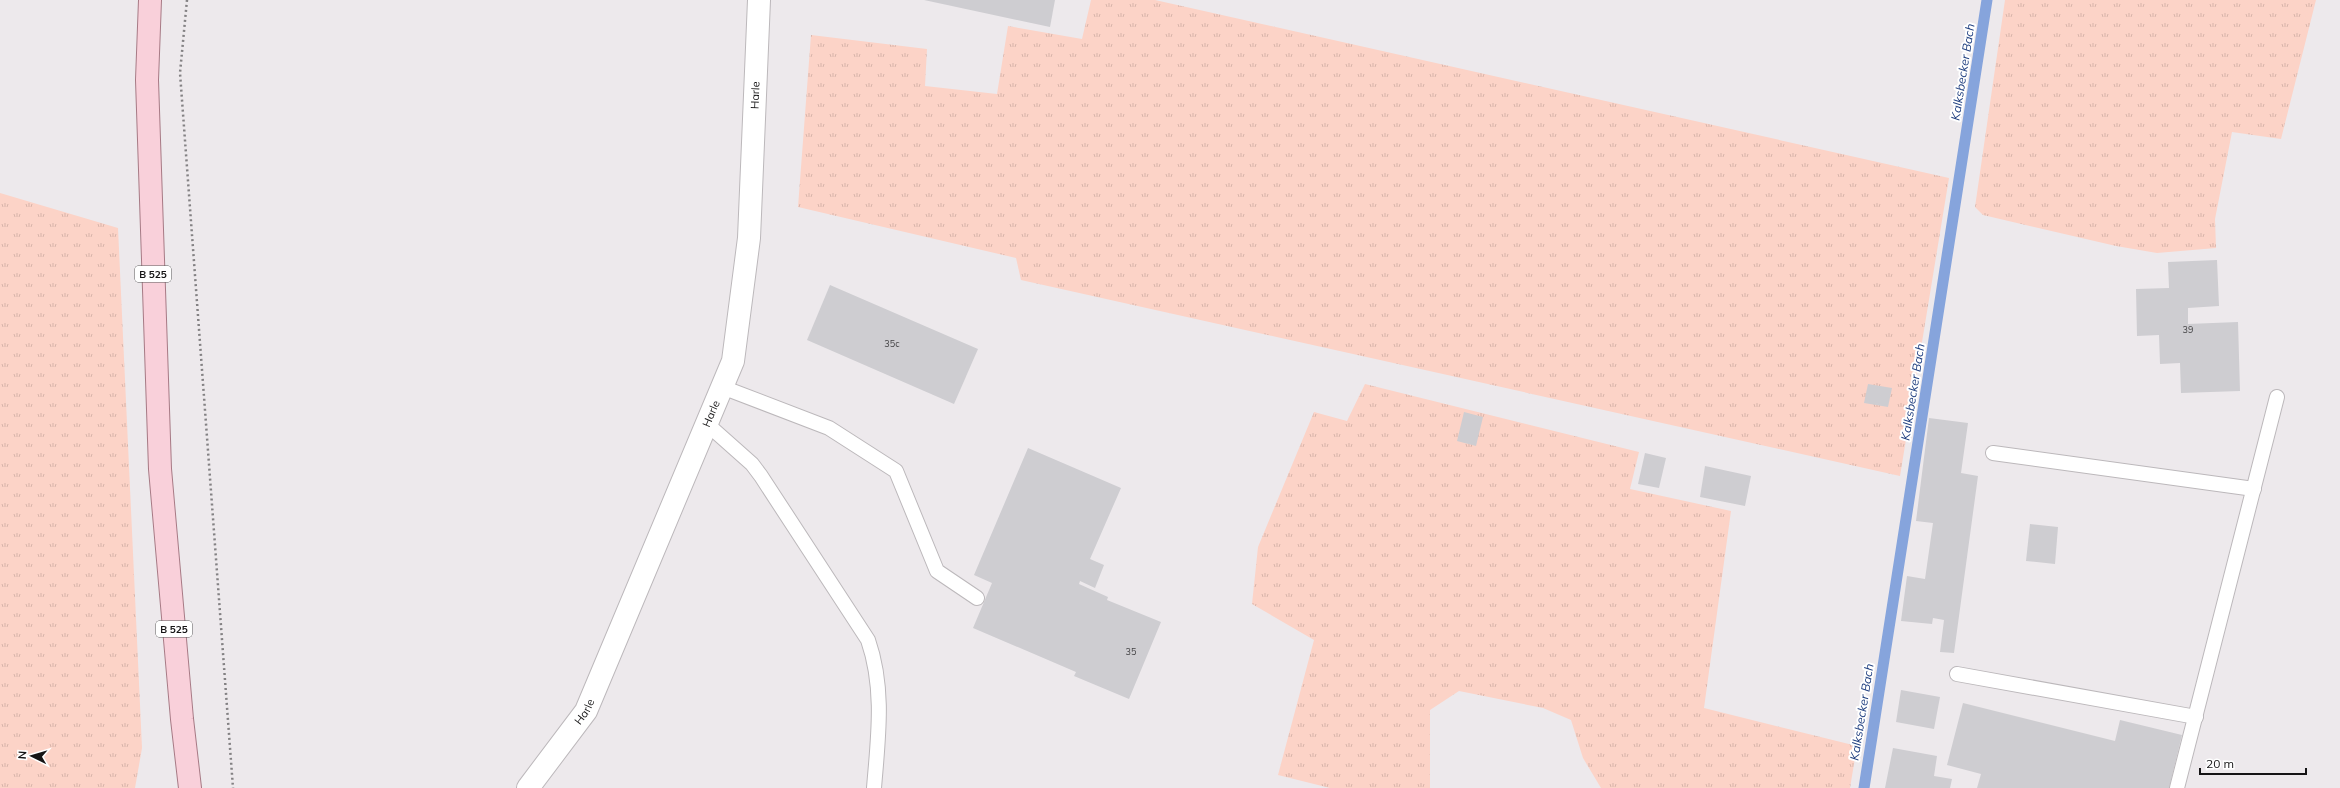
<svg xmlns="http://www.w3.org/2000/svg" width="2340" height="788" viewBox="0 0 2340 788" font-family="Mulish,sans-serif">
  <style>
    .grass { fill: url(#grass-tufts) }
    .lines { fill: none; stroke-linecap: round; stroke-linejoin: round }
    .stream { stroke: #86a4dc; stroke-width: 11 }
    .building { fill: #cecdd1 }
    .lane-casing { stroke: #bcb8bb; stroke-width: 16 }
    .street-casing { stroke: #bcb8bb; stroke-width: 24 }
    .primary-casing { stroke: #a77a85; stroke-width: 24 }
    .path { stroke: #838183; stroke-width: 2.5; stroke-dasharray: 2 3; stroke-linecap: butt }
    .lane { stroke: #fff; stroke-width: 14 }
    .street { stroke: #fff; stroke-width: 22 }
    .primary { stroke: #f9d0da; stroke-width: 22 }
    .labels { text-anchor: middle; stroke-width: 4; stroke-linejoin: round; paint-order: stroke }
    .number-label { font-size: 9px; fill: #434244 }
    .shield { fill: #fff; stroke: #5b5a5b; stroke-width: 1 }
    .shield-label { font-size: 10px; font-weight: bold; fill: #151415 }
    .street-label { font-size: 11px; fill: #151415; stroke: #fff }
    .water-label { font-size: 12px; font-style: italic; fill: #1c3c7e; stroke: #fff }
  </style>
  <defs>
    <pattern id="grass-tufts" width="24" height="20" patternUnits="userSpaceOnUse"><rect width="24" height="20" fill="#fcd3c7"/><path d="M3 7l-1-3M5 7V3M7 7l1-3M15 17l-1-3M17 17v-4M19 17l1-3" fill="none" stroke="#d7b4aa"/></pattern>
  </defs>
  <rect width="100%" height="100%" fill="#ede9ec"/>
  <!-- grass -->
  <g class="grass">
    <path d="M1091,0h64l794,178 -49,298 -879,-196 -5,-22 -218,-51 13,-172 116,14 -2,37 72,8 11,-68 74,13z"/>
    <path d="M2005,0h311l-35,139 -49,-7 -17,87 1,29 -59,5 -41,-7 -133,-31 -8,-8z"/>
    <path d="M0,193l118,35 24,520 -7,40h-135z"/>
    <path d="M1365,384l274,68 -9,37 101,22 -27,197 153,38 -7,42h-249l-18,-30 -12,-38 -28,-12 -84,-17 -29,19v78h-100l-52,-13 36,-135 -62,-36 6,-57 56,-135 33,9z"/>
  </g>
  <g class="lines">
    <!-- stream -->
    <path class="stream" d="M1864,788l123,-788"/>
  </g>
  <!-- building -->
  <g class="building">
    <path d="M924,0h131l-5,27z"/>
    <path d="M2217,260l2,46 -31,2v16l50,-2 2,69 -59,2 -1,-30 -20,1 -1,-29 -22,1 -1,-47 33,-1 -1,-26z"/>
    <path d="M830,285l148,64 -24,55 -147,-64z"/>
    <path d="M1868,384l24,4 -4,19 -24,-4z"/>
    <path d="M1464,412l19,5 -7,29 -19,-5z"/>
    <path d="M1929,418l39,5 -7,50 17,3 -24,177 -14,-1 4,-32 -11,-2 -1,6 -31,-3 6,-45 18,3 8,-56 -17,-2z"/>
    <path d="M1028,448l93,40 -31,71 14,6 -9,23 -15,-7 -1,3 29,13 -1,3 54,22 -32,77 -55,-23 2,-4 -103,-44 19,-45 -18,-8z"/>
    <path d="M1645,453l21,5 -7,30 -21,-4z"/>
    <path d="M1705,466l46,10 -6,30 -45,-9z"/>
    <path d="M2030,524l28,3 -3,37 -29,-3z"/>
    <path d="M1901,690l39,7 -6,32 -38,-7z"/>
    <path d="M1963,703l152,38 5,-21 62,15 -13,53h-192l4,-14 -34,-9z"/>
    <path d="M1893,748l44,8 -3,20 18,3 -2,9h-65z"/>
  </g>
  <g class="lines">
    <defs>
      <g id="lane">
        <path d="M722,387l107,41 67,43 41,100 40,27"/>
        <path d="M707,424l45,40 9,12 107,164c17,49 10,98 6,148"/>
        <path d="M1993,453l261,36"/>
        <path d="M1957,674l239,43"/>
        <path d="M2177,788l100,-391"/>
      </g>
      <g id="street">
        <path id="s1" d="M528,788l58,-77 147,-350 16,-123 10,-238"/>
      </g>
      <path id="primary" d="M150,0l-3,80 13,389 22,250 8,69"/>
    </defs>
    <!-- lane casing -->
    <use href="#lane" class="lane-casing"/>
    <!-- street casing -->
    <use href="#street" class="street-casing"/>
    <!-- primary casing -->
    <use href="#primary" class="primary-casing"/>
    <!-- path -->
    <path class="path" d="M187,0l-7,73 53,715"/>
    <!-- lane -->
    <use href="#lane" class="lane"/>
    <!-- street -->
    <use href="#street" class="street"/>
    <!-- primary -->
    <use href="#primary" class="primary"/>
  </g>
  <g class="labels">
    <!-- number labels -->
    <g class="number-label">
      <text x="2188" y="333">39</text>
      <text x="892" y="347">35c</text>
      <text x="1131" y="655">35</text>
    </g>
    <!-- shield labels -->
    <g class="shield">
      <rect x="135" y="266" width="36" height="16" rx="3"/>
      <rect x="156" y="621" width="36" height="16" rx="3"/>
    </g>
    <g class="shield-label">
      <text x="153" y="278">B 525</text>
      <text x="174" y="633">B 525</text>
    </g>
    <!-- street labels -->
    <g class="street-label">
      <text dy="4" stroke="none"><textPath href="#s1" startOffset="743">Harle</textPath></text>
      <text dy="4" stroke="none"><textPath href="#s1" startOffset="419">Harle</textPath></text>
      <text dy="4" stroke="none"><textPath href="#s1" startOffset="95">Harle</textPath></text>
    </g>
    <!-- water labels -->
    <g class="water-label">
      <text transform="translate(1963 72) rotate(-81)" y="4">Kalksbecker Bach</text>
      <text transform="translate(1913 392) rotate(-81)" y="4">Kalksbecker Bach</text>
      <text transform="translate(1862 712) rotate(-81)" y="4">Kalksbecker Bach</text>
    </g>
  </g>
  <!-- north arrow -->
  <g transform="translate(32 756) rotate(275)" stroke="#ffffff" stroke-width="3" paint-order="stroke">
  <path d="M0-3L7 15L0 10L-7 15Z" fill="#151415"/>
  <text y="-6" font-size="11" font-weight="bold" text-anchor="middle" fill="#151415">N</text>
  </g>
  <!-- scale -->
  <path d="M2200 768v6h106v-6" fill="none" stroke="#151415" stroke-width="2"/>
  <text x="2206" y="768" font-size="12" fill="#151415" stroke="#ffffff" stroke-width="3" paint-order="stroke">20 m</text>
</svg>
